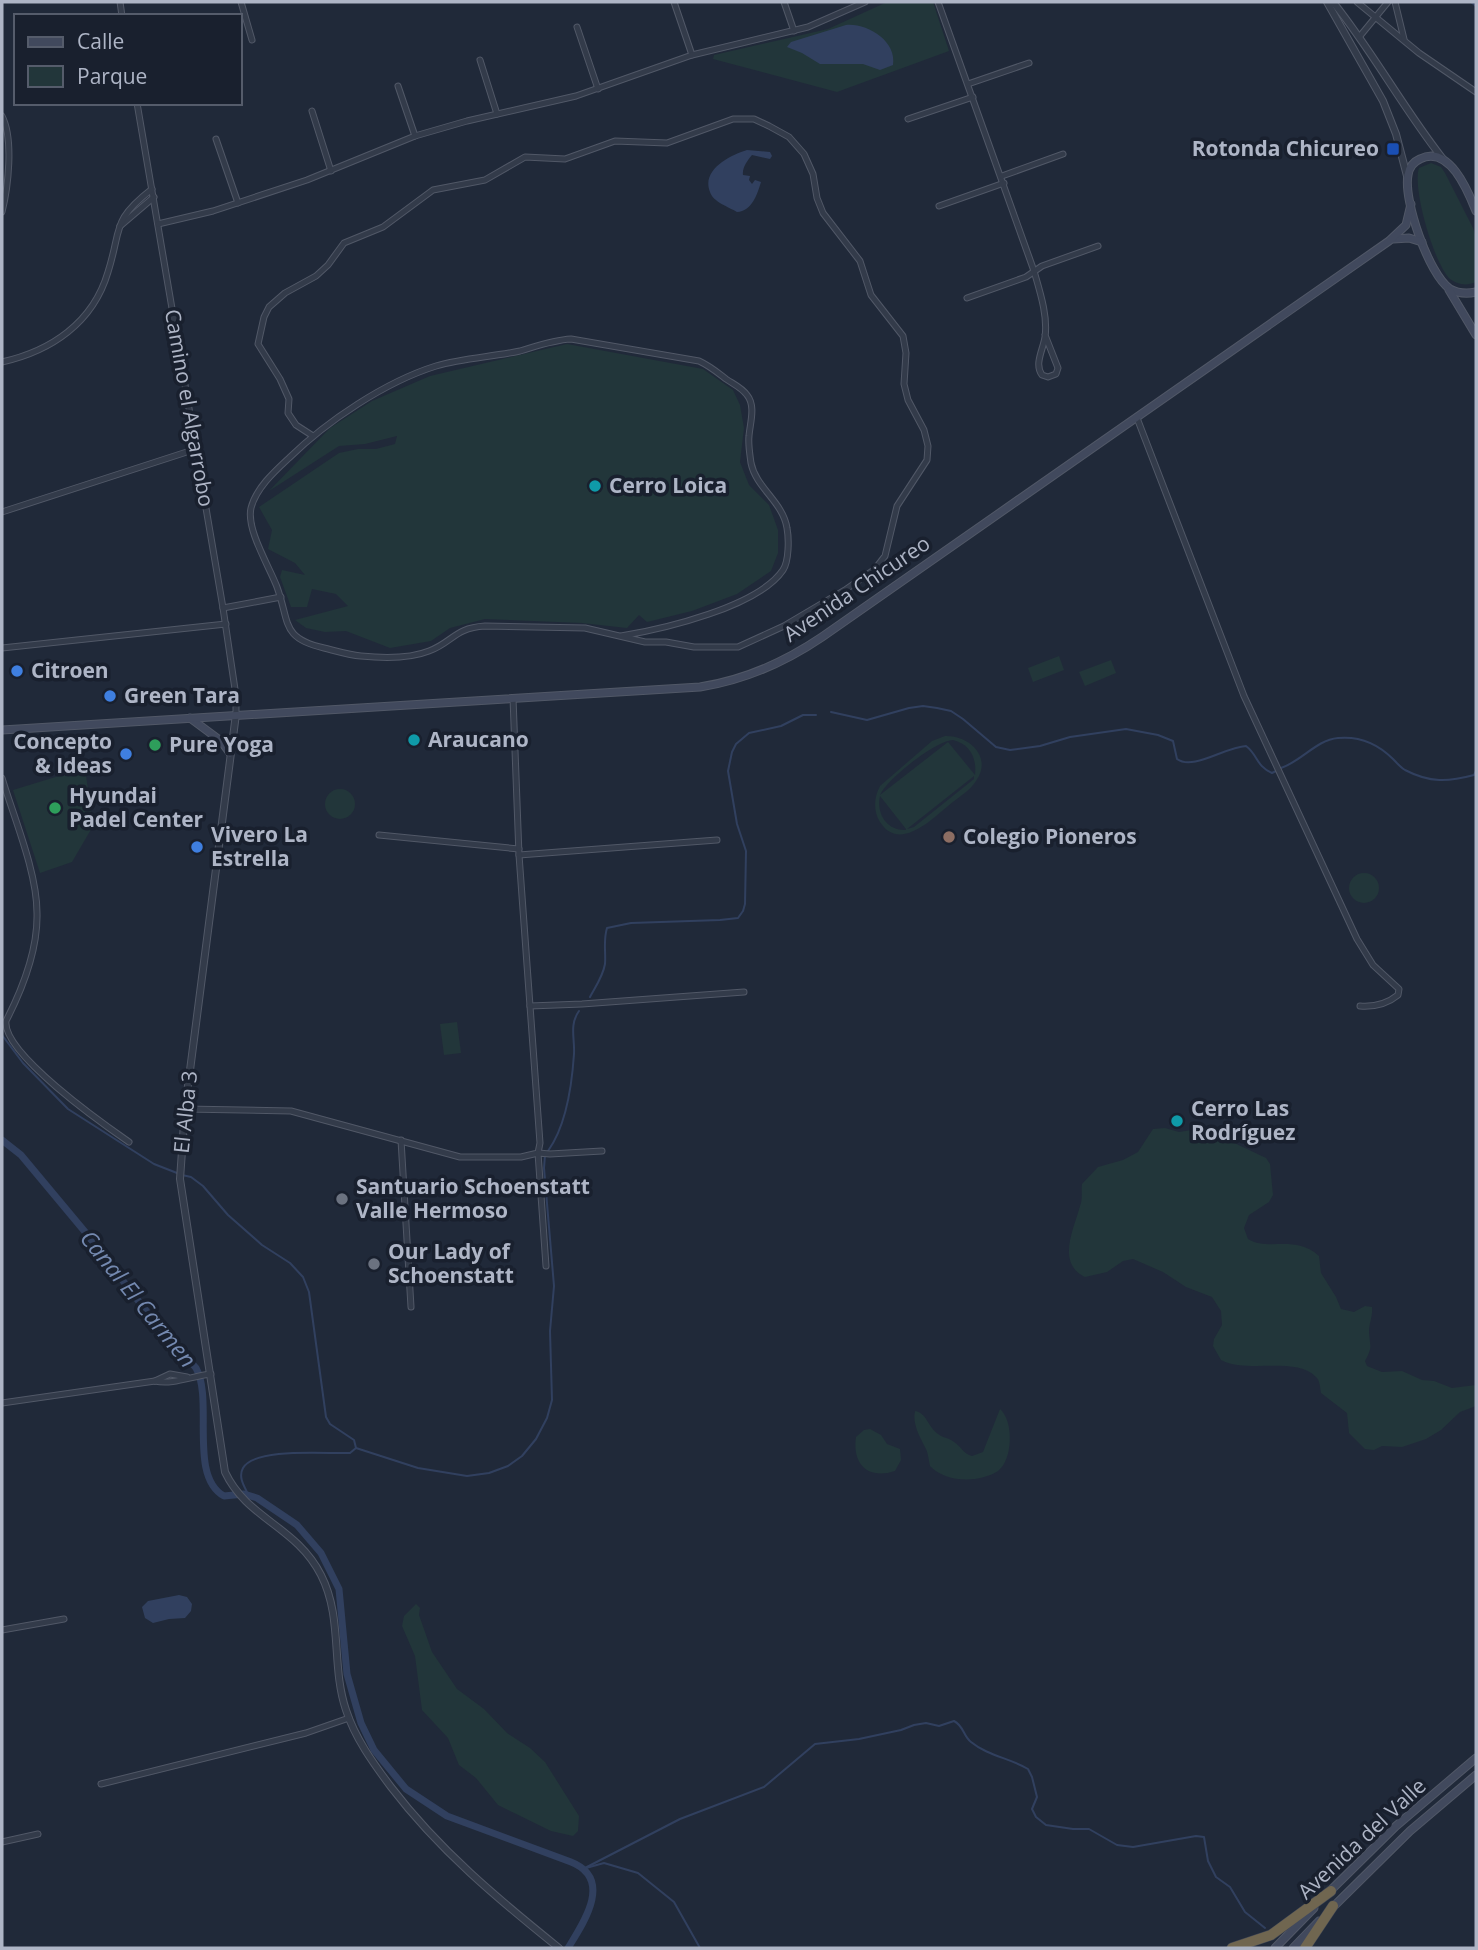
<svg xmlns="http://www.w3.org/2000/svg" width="1478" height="1950" viewBox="0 0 1478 1950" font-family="'Open Sans',sans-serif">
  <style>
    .green { fill: #22363a; fill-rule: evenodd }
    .water { fill: #31405f }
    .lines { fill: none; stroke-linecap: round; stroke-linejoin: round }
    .stream { stroke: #31405f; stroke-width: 2 }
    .canal { stroke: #31405f; stroke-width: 7 }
    .minor-casing { stroke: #515867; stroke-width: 7 }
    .tertiary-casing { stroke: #515867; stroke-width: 8 }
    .secondary-casing { stroke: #515867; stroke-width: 9 }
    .motorway-casing { stroke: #3e4554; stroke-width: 11 }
    .minor { stroke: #333b4a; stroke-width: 5 }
    .tertiary { stroke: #333b4a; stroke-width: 6 }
    .secondary { stroke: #41495d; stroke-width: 7 }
    .motorway { stroke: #706650; stroke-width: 10 }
    .transit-dot { fill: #1a4fb4; stroke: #19202e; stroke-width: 2.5 }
    .culture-dot { fill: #0f9aa8; stroke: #19202e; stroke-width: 2.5 }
    .shop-dot { fill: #3f7fe0; stroke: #19202e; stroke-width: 2.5 }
    .leisure-dot { fill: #2e9e5b; stroke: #19202e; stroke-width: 2.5 }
    .education-dot { fill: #8d6e63; stroke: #19202e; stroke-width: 2.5 }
    .worship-dot { fill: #6b7280; stroke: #19202e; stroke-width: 2.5 }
    .labels { text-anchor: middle; stroke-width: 7; stroke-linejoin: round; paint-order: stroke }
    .poi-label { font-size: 21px; font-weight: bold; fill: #aeb5c6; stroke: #19202e; text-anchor: start }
    .street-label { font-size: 21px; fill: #aeb5c6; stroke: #19202e }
    .water-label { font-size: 23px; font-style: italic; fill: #7489b0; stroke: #19202e }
  </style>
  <rect width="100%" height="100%" fill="#202939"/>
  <!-- green -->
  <g class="green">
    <path d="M887,2h46l16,49 -112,41 -124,-33 1,-4 114,-26z"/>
    <path d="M1431,163l10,4 4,6 28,55 3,9v45c-9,4 -18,3 -26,-3 -16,-15 -38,-91 -31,-111z"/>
    <path d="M567,344l136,25 30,21 7,15 4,23 -4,34 9,23 20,20 9,25v23l-7,18 -34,23 -45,17 -45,11 -8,-7 -12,13 -45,-5 -97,-4 -35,9 -19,13 -41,7 -44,-17 -21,1 -19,-4 -11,-8 53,-14 -12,-12 -24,-5 -5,18h-16l-11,-30 2,-7 23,5 -10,-12 -27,-14 4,-19 -13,-23 80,-54 19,-4h18l19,-5 2,-8 -32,8 -26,2 -70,45 61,-63 42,-27 58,-25z"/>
    <path d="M1059,656l5,14 -31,12 -5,-14z"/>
    <path d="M1111,660l5,13 -31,13 -6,-14z"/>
    <path d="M945,736c24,-1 48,21 31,45 -6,10 -19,17 -28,25 -17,14 -49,46 -68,16 -7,-11 -6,-25 0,-36l52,-45zM953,740c17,4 24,18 22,35l-27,-33 -68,53c7,-16 55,-54 73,-55zM974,776v3l-60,48 -7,2zM880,796l26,33v1c-19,1 -30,-16 -26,-34z"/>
    <path d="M85,768l8,58 -21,36 -32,11 -27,-83z"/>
    <circle cx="340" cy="804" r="15"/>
    <circle cx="1364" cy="888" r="15"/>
    <path d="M457,1022l4,31 -17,2 -4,-31z"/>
    <path d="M1165,1128l14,4 19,-3 11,2 57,27 4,6 3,31 -4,7 -20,13 -5,13 4,11c21,13 46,-5 71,17l2,17 15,24 5,12 13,3 11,-6 7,1c1,9 -3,16 -3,25 1,15 4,14 -4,29l2,5 15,6 20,-1 20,9 12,1 18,7 24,-3v21l-16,6 -19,18 -15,9 -24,8 -20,-1 -8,4 -9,-1 -16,-16 -2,-20 -26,-20c-1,-6 -1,-12 -5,-16 -20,-21 -69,-3 -95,-17l-8,-14 1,-7 8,-14 -1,-14 -9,-14 -26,-10 -23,-15 -30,-13 -10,2 -16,11 -22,5c-29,-14 -11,-48 -5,-71 3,-7 1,-15 2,-22l16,-17 25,-7 15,-8 15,-23z"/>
    <path d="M1000,1409c14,12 13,51 -2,62 -19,12 -52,12 -68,-5 -1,-5 -2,-13 -4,-17 -6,-12 -14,-25 -11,-38 12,2 13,16 23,23 5,4 12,4 16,8 8,5 8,11 18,14l11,-4z"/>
    <path d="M870,1429l11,6 6,9 13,5 1,11 -6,11c-27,9 -43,-7 -39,-34l8,-7z"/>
    <path d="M416,1604l4,4 -1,7 13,37 25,37 27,20 23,24 23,15 15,14 34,54 -1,15 -5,5 -22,-5 -53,-26 -22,-27 -17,-13 -11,-27 -26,-28 -7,-54 -13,-30 2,-10z"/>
  </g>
  <!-- water -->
  <g class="water">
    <path d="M846,25c21,-2 51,16 47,40l-13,5 -17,-6h-43l-18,-11 -15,-6 4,-5z"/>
    <path d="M747,150l23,2 2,4 -2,3 -18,-4c-5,6 -10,13 -9,20l7,1 -1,4 3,4 3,-4 6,2c-4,13 -9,29 -24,30 -8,-5 -24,-10 -27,-20 -9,-22 20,-37 37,-42z"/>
    <path d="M179,1595l8,2 5,7 -1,7 -6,7 -16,1 -16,4 -8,-5 -3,-11 6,-6z"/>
  </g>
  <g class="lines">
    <!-- stream -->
    <g class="stream">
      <path d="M1471,2l5,4"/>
      <path d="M831,712l36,8 42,-12 14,-2 14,2 14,3 12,8 33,28 14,3 30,-4 30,-9 56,-8 32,6 15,6 4,18c16,12 48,-12 69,-13 12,9 10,20 26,27l4,-2"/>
      <path d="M1281,768c21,-7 35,-28 57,-30 21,-2 40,6 55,21 4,4 7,8 12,11 25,13 43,12 69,5l2,-4"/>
      <path d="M590,997c6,-11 13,-21 15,-33 1,-13 -2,-23 2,-36l24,-5 89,-3 18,-2 5,-7 2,-7 1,-53 -9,-27 -9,-53 4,-19 4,-8 13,-11 32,-7 22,-11h13"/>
      <path d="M2,1035l21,28 45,46 86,55 23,9"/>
      <path d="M548,1151c18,-25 24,-67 26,-97 1,-15 -5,-29 5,-43"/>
      <path d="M182,1175l9,2 12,9 25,29 34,30 28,18 13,14 6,15 17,125 4,7 24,16 2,8"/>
      <path d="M248,1494c-4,-8 -10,-17 -5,-26 12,-21 84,-14 107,-15l6,-5 62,20 49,8 22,-3 19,-7 14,-10 14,-17 11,-21 5,-18 -2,-69 4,-45 -10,-118 1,-13"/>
      <path d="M586,1868l18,-5 34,10 36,29 26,46"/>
      <path d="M583,1869l97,-50 84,-32 51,-43 44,-5 42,-9 13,-5 12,-2 13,3 15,-5c10,5 9,15 17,21 17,14 39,16 57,27l4,8 5,20 -5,12 4,8 10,8 27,4h16l28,16 16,2 63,-11 8,1 4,24 8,16 14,10 15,25 20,16"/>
    </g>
    <!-- canal -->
    <path class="canal" d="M2,1140l19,15 65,78 61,79 49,56c18,32 -8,108 28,128l20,-2 13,4 40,27 24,28 18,36 8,85 14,49 13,27 32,39 41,27 124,46c43,17 12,62 -3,86"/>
    <defs>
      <g id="minor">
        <path d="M120,2l2,14"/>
        <path d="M241,2l11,38"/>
        <path d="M674,2l18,53"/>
        <path d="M784,2l10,29"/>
        <path d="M938,2l96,269c6,21 14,45 11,66 -2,13 -11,27 -3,38l6,2 8,-3 2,-6 -13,-33"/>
        <path d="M1357,2l62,51 57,39"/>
        <path d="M1395,2l9,37"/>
        <path d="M577,27l21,62"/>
        <path d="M1360,36l28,-34"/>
        <path d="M480,60l17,54"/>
        <path d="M968,84l61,-21"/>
        <path d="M398,86l17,50"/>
        <path d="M137,103l86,505 13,88v18"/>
        <path d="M312,111l19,60"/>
        <path d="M2,116c12,23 6,72 0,96"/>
        <path d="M908,119l65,-22"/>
        <path d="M216,139l22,64"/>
        <path d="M1002,176l61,-22"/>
        <path d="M939,206l65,-23"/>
        <path d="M158,224l55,-13 94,-31 108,-44 52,-15 109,-25 116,-41 116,-28 57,-25"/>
        <path d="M120,226l34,-29"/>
        <path d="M967,298l59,-21 16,-11 56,-20"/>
        <path d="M2,362c49,-11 91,-39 106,-90 14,-44 3,-51 44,-83"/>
        <path d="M1137,418l107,278 113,243 16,26 26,24 -1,6c-11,9 -24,12 -38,11"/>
        <path d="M313,436l-17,-11 -8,-12 1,-14 -9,-20 -22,-35 6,-27 5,-10 16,-14 31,-17 12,-11 16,-22 39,-16 50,-37 52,-10 40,-23 40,2 50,-18 52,2 66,-24h21l15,7 20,11 15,17 9,20 4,24 6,15 37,48 11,34 32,41 3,17 -2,31 4,16 16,30 4,16 -1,14 -30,46 -12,50 -10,13 -30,21 -61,36 -46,21h-44l-28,-5h-21l-60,-14 -100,-2c-31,2 -32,16 -56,25 -20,8 -48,7 -68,5 -12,-1 -25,-5 -37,-8 -43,-10 -34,-25 -47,-61 -8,-21 -31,-58 -26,-79 5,-20 24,-37 38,-50 38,-37 96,-76 147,-92 27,-8 56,-9 84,-15 17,-5 33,-11 51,-12l128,22c11,5 18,11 27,18 7,5 15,8 21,16 9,11 3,28 2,41 -1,9 1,19 2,27 5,25 32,39 36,65 2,11 2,33 -4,42 -25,37 -120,59 -162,66"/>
        <path d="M2,512l194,-63"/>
        <path d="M223,608l58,-11"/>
        <path d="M2,648l224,-24"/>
        <path d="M2,778c12,40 35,94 35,135 1,37 -14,75 -31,108 -4,32 97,103 123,121"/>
        <path d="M379,835l140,14"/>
        <path d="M519,855l198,-15"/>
        <path d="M530,1006l52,-2 162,-12"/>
        <path d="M185,1109l106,2 169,46h61l17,-4 2,-10 -21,-288 -6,-157"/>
        <path d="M401,1140l10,167"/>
        <path d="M546,1266l-8,-113 12,1 52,-3"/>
        <path d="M155,1381l15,-7 17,3"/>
        <path d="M2,1403l153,-22c18,4 37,-5 56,-7"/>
        <path d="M2,1630l62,-11"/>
        <path d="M101,1784l205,-51 43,-15"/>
        <path d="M2,1842l36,-8"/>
      </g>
      <g id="tertiary">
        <path d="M1327,2l56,99 13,33 11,42"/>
        <path d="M1333,2c40,50 70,106 110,157"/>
        <path d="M236,714l-51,395 -5,70 45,293c22,47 71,54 96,103 22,43 10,91 25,135 9,28 27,53 45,77 48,63 107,112 168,161"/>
      </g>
      <g id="secondary">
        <path d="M1476,211c-8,-20 -27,-67 -56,-52 -7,3 -11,9 -12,16 -5,25 21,100 42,114 9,5 17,5 26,3"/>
        <path d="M1393,239l16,-1 13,4"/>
        <path d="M1449,290l27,45"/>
        <path d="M190,718l31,23 9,12"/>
        <path d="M2,730l698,-43c45,-7 85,-25 122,-50l567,-396 17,-16 5,-21"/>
        <path d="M221,741l11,-3"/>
        <path d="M1327,1894l69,-68 80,-68"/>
        <path d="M1330,1910l80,-79 66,-56"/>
        <path d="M1275,1948l39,-40"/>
        <path d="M1293,1948l26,-27"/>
      </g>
      <g id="motorway">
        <path d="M1232,1948l39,-13 60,-44"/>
        <path d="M1305,1948l28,-42"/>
      </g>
    </defs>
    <!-- minor casing -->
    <use href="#minor" class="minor-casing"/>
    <!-- tertiary casing -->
    <use href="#tertiary" class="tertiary-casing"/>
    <!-- secondary casing -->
    <use href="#secondary" class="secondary-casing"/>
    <!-- motorway casing -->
    <use href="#motorway" class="motorway-casing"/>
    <!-- minor -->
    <use href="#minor" class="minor"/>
    <!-- tertiary -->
    <use href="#tertiary" class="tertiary"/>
    <!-- secondary -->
    <use href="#secondary" class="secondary"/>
    <!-- motorway -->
    <use href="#motorway" class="motorway"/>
  </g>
  <!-- markers -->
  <rect class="transit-dot" x="1386" y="142" width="14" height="14" rx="3.5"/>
  <g class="culture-dot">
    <circle cx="595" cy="486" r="7"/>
    <circle cx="414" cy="740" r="7"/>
    <circle cx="1177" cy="1121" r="7"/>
  </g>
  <g class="shop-dot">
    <circle cx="17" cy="671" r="7"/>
    <circle cx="110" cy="696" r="7"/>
    <circle cx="126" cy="754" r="7"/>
    <circle cx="197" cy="847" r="7"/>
  </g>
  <g class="leisure-dot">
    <circle cx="155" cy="745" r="7"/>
    <circle cx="55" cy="808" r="7"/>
  </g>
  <circle class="education-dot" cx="949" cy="837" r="7"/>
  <g class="worship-dot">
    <circle cx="342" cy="1199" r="7"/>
    <circle cx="374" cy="1264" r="7"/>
  </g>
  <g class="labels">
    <!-- poi labels -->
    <g class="poi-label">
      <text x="1379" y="156" text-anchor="end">Rotonda Chicureo</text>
      <text x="609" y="493">Cerro Loica</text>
      <text x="31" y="678">Citroen</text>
      <text x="124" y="703">Green Tara</text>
      <text x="428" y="747">Araucano</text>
      <text x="112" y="749" text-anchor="end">Concepto<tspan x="112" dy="24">&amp; Ideas</tspan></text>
      <text x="169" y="752">Pure Yoga</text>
      <text x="69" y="803">Hyundai<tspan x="69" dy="24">Padel Center</tspan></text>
      <text x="211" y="842">Vivero La<tspan x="211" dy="24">Estrella</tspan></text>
      <text x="963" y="844">Colegio Pioneros</text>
      <text x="1191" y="1116">Cerro Las<tspan x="1191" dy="24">Rodríguez</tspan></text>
      <text x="356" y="1194">Santuario Schoenstatt<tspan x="356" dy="24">Valle Hermoso</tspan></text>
      <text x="388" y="1259">Our Lady of<tspan x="388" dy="24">Schoenstatt</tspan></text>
    </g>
    <!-- street labels -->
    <g class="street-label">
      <text transform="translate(189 408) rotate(80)" y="7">Camino el Algarrobo</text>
      <text transform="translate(857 589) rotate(-34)" y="7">Avenida Chicureo</text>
      <text transform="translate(186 1112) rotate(-84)" y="7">El Alba 3</text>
      <text transform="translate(1362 1839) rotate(-43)" y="7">Avenida del Valle</text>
    </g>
    <!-- water labels -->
    <g class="water-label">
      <text transform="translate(138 1299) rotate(51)" y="8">Canal El Carmen</text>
    </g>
  </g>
  <!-- border -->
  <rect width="1478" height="1950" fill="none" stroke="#aeb5c6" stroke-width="7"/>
  <!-- legend -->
  <rect x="14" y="14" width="228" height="91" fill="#19202e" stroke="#555c6b" stroke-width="2"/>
  <rect x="28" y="37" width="35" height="10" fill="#41495d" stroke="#555c6b" stroke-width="2"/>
  <text x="77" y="49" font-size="21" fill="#aeb5c6">Calle</text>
  <rect x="28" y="66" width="35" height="21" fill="#22363a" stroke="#555c6b" stroke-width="2"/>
  <text x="77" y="84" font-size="21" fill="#aeb5c6">Parque</text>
</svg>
